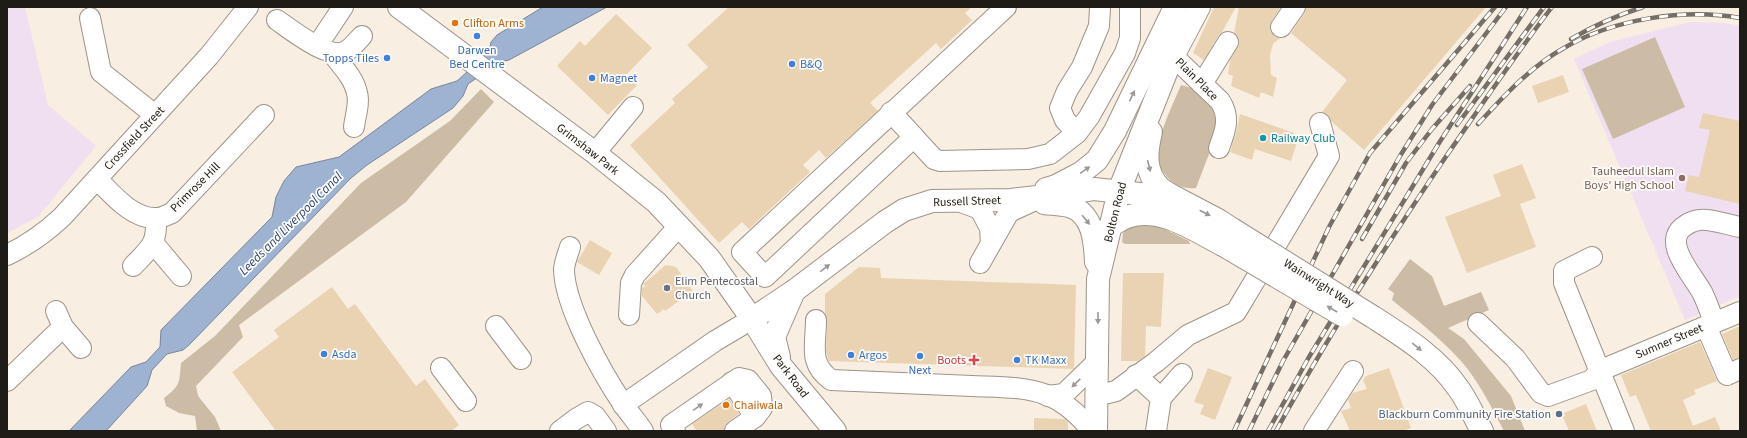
<svg xmlns="http://www.w3.org/2000/svg" width="1747" height="438" viewBox="0 0 1747 438" font-family="'Source Sans 3',sans-serif">
  <style>
    .education { fill: #f0dff1 }
    .green { fill: #ccbca5 }
    .water { fill: #9eb2d2; stroke: #78859a }
    .building { fill: #ead3b2 }
    .lines { fill: none; stroke-linecap: round; stroke-linejoin: round }
    .minor-casing { stroke: #9d9488; stroke-width: 22 }
    .highway-casing { stroke: #9d9488; stroke-width: 24 }
    .minor { stroke: #fff; stroke-width: 20 }
    .highway { stroke: #fff; stroke-width: 22 }
    .rail-casing { stroke: #756f67; stroke-width: 4.5 }
    .rail { stroke: #fefdfa; stroke-width: 3; stroke-dasharray: 9; stroke-linecap: butt }
    .highway-bridge-casing { stroke: #9d9488; stroke-width: 24; stroke-linecap: butt }
    .highway-bridge { stroke: #fff; stroke-width: 22 }
    .oneway { fill: #9a9997 }
    .food-dot { fill: #e8710a; stroke: #fefdfa; stroke-width: 1.5 }
    .shop-dot { fill: #3f7fe0; stroke: #fefdfa; stroke-width: 1.5 }
    .culture-dot { fill: #0f9aa8; stroke: #fefdfa; stroke-width: 1.5 }
    .education-dot { fill: #8d6e63; stroke: #fefdfa; stroke-width: 1.5 }
    .worship-dot { fill: #6b7280; stroke: #fefdfa; stroke-width: 1.5 }
    .health-dot { fill: #e0444e; stroke: #fefdfa; stroke-width: 1.5 }
    .service-dot { fill: #5c6f8a; stroke: #fefdfa; stroke-width: 1.5 }
    .labels { text-anchor: middle; stroke-width: 3.5; stroke-linejoin: round; paint-order: stroke }
    .food-label { font-size: 12px; fill: #c56008; stroke: #fefdfa; text-anchor: start }
    .shop-label { font-size: 12px; fill: #366cbe; stroke: #fefdfa; text-anchor: start }
    .street-label { font-size: 12px; fill: #1f1c17; stroke: #fefdfa }
    .culture-label { font-size: 12px; fill: #0d838f; stroke: #fefdfa; text-anchor: start }
    .education-label { font-size: 12px; fill: #785e54; stroke: #fefdfa; text-anchor: end }
    .worship-label { font-size: 12px; fill: #5b616d; stroke: #fefdfa; text-anchor: start }
    .health-label { font-size: 12px; fill: #be3a42; stroke: #fefdfa; text-anchor: end }
    .service-label { font-size: 12px; fill: #4e5e75; stroke: #fefdfa; text-anchor: end }
    .water-label { font-size: 13px; font-style: italic; fill: #253f6a; stroke: #fefdfa }
  </style>
  <rect width="100%" height="100%" fill="#f8eee1"/>
  <!-- education -->
  <g class="education">
    <path d="M7,7h18l23,98 48,41 -58,71 -31,16z"/>
    <path d="M1690,22l35,1 15,3v270l-55,24 -111,-261 36,-17z"/>
  </g>
  <!-- green -->
  <g class="green">
    <path d="M1655,37l30,70 -72,32 -31,-70z"/>
    <path d="M1181,85l14,4 23,19 4,12 -26,68c-10,1 -20,-1 -27,-9 -5,-6 -12,-14 -12,-21 -2,-17 17,-56 24,-73z"/>
    <path d="M481,89l13,13 -88,100 -167,123 4,12 -47,49 2,10 17,21 6,14h-24l-2,-15 -16,-3 -13,-7 -2,-8c17,-13 15,-15 17,-35l34,-27 146,-153 89,-62z"/>
    <path d="M1148,221l41,20 1,3h-65l-3,-2 1,-9 9,-9z"/>
    <path d="M1410,259l22,17 12,30 37,-14 8,18 -41,18 16,11 47,57 14,35h-21c-12,-23 -26,-51 -43,-70 -21,-23 -45,-42 -69,-61l2,-7 -6,-4z"/>
  </g>
  <!-- water -->
  <path class="water" d="M543,7h64l-98,53 -9,2 -32,22 -5,12 -10,12 -86,57 -16,13 -162,167 -6,5 -16,4 -15,16 -5,16 -41,45h-37l62,-64 15,-5 14,-15 1,-17 111,-113 4,-20 8,-16 12,-14 43,-10 92,-68 26,-8 32,-29 2,-10 6,-7z"/>
  <!-- building -->
  <g class="building">
    <path d="M729,7h243l-7,6 7,7 -31,29 -5,-6 -66,60 8,8 -52,47 -7,-8 -16,15 7,7 -61,57 -7,-7 -23,21 -89,-98 45,-42 -3,-4 36,-32 -21,-22z"/>
    <path d="M1214,7h22l-14,25 -4,4 -14,24 -11,-7z"/>
    <path d="M1239,7h42l-9,13 -2,6v5l4,5 6,2 -7,6 -3,11 1,20 6,3 -4,19 -12,-5 -2,6 -28,-12 2,-10 -5,-2 2,-13 9,-18 -1,-6 -4,-4z"/>
    <path d="M1306,7h180l-122,143 -33,-29 -3,-6 -6,-3 25,-32 -56,-47 13,-19z"/>
    <path d="M616,14l36,34 -26,27 11,10 -29,30 -51,-49 23,-25 5,5z"/>
    <path d="M1563,75l6,17 -31,11 -6,-17z"/>
    <path d="M1703,113l37,8v83l-55,-13 4,-16 10,2 11,-47 -11,-2z"/>
    <path d="M1240,114l54,19 -1,4 5,2 -7,22 -36,-12 -3,11 -22,-8 6,-19z"/>
    <path d="M1522,164l14,34 -16,6 16,43 -69,26 -22,-56 56,-21 -8,-21z"/>
    <path d="M590,240l22,13 -13,22 -22,-13z"/>
    <path d="M666,265l10,2 17,24 -28,20 -1,-2 -7,5 -15,-18v-8l3,-2 -2,-2z"/>
    <path d="M859,267l21,1 1,10 195,7 -2,84 -245,-8 -3,-9 1,-32 -2,-7v-19z"/>
    <path d="M1123,273h41l-3,54 -15,-1 -1,30 -7,5h-17z"/>
    <path d="M332,287l16,22 7,-5 61,82 9,-7 34,46 -8,6h-175l-44,-59 47,-35 -5,-7z"/>
    <path d="M1740,326v31l-7,3 -11,-26z"/>
    <path d="M1700,342l17,39 -23,9 2,4 -13,6 10,26 22,-9 6,14h-70l-15,-36 -6,2 -9,-22z"/>
    <path d="M1208,368l24,9 -17,43 -15,-6 4,-9 -10,-3z"/>
    <path d="M1389,368l22,60 -8,3h-53l-9,-20 10,-3 -3,-8 4,-7 15,-4 -4,-9 3,-4z"/>
    <path d="M729,399l10,15 -11,8 -3,4 -1,5h-27l-5,-7z"/>
    <path d="M1586,404l11,27h-28l-6,-14 2,-1 -1,-3z"/>
    <path d="M1034,418l31,1 3,3v9h-34z"/>
  </g>
  <g class="lines">
    <defs>
      <g id="minor">
        <path d="M90,18l11,54 54,43"/>
        <path d="M277,20c13,9 53,41 69,31 6,-3 11,-10 16,-15"/>
        <path d="M1281,27l14,-20"/>
        <path d="M317,46l26,-39"/>
        <path d="M332,53c9,12 22,25 25,40 3,10 -2,24 -3,34"/>
        <path d="M1173,56l47,45c11,17 5,30 -1,47"/>
        <path d="M1202,84l26,-42"/>
        <path d="M891,112l43,47 6,2 88,-2 22,-5 27,-21 12,-16 36,-64 5,-15v-31"/>
        <path d="M1077,133l-12,-13 -5,-12 7,-17 15,-24 17,-41 1,-19"/>
        <path d="M914,137l-149,140 -23,-25 264,-245"/>
        <path d="M595,153l38,-46"/>
        <path d="M97,179c14,14 36,41 60,39 4,0 10,-3 15,-5l92,-98"/>
        <path d="M958,201l22,8 10,19 1,15"/>
        <path d="M154,244l27,32"/>
        <path d="M570,247c-2,7 -6,16 -6,23 1,37 38,103 59,134 6,9 14,18 20,27"/>
        <path d="M7,255c21,-10 38,-22 55,-38l147,-161 39,-49"/>
        <path d="M1592,257l-28,14v12l60,148"/>
        <path d="M980,263l29,-51 22,-10"/>
        <path d="M133,266c18,-19 24,-21 23,-48"/>
        <path d="M56,311l7,16 18,21"/>
        <path d="M629,315l2,-32 4,-8 44,-49"/>
        <path d="M816,320c0,26 -8,43 15,60 47,2 94,4 141,6 24,1 52,0 75,9 18,7 33,21 45,36"/>
        <path d="M1478,323l37,35 26,35 7,3 44,-16 7,-9"/>
        <path d="M1714,323c-3,-10 -7,-20 -11,-29 -9,-18 -44,-53 -17,-69 6,-4 14,-6 21,-5 11,1 22,5 33,7"/>
        <path d="M496,326l25,33"/>
        <path d="M1706,326l21,49 13,-6"/>
        <path d="M441,368l25,33"/>
        <path d="M1599,371l141,-59"/>
        <path d="M1136,375l25,23 -5,33"/>
        <path d="M7,381l56,-54"/>
        <path d="M732,382l23,35"/>
        <path d="M1098,394l10,-1 8,-2 40,-29 32,-27 48,-23 93,-156 -9,-33"/>
        <path d="M1048,396l16,-2 34,-33"/>
        <path d="M1161,398l21,-24"/>
        <path d="M623,405l92,-64 37,-22"/>
        <path d="M560,431l16,-12 12,-7 7,4 11,15"/>
        <path d="M675,431l-4,-6 68,-47 9,2 13,16 1,12 -7,9 -20,14"/>
        <path d="M1314,431l39,-60"/>
      </g>
      <g id="highway">
        <path d="M399,7l196,146 61,49 53,56 43,61 29,47 54,65"/>
        <path d="M1151,132c-5,20 -7,40 9,56 5,4 11,7 16,10"/>
        <path d="M1046,189l10,-3 25,-13 16,-13 18,-29 60,-124"/>
        <path d="M1044,203c8,1 17,1 25,3 24,7 26,35 27,56"/>
        <path d="M1110,226c6,-3 11,-7 17,-9 33,-12 68,14 96,28"/>
        <path d="M1373,317c31,20 64,40 85,71 10,13 16,29 24,43"/>
        <path d="M752,319l42,-28 91,-69 19,-12 28,-9 79,-1 60,-7 23,-4 82,9 42,22 14,9"/>
        <path d="M779,357l-5,-20 20,-46"/>
        <path d="M1096,431l2,-152 21,-88 52,-131 28,-53"/>
      </g>
    </defs>
    <!-- minor casing -->
    <use href="#minor" class="minor-casing"/>
    <!-- highway casing -->
    <use href="#highway" class="highway-casing"/>
    <!-- minor -->
    <use href="#minor" class="minor"/>
    <!-- highway -->
    <use href="#highway" class="highway"/>
    <defs>
      <g id="rail">
        <path d="M1571,39c24,-14 47,-24 72,-32"/>
        <path d="M1478,124c26,-28 52,-57 86,-76 49,-29 120,-40 176,-30"/>
        <path d="M1457,125l87,-118"/>
        <path d="M1362,239l44,-76 26,-34 38,-43"/>
        <path d="M1234,431l95,-204 41,-74 125,-146"/>
        <path d="M1249,431l34,-70 117,-205 32,-51 74,-98"/>
        <path d="M1268,431l41,-74 130,-214 88,-136"/>
        <path d="M1276,431c52,-95 110,-186 171,-276 34,-49 68,-100 105,-148"/>
      </g>
    </defs>
    <!-- rail casing -->
    <use href="#rail" class="rail-casing"/>
    <!-- rail -->
    <use href="#rail" class="rail"/>
    <defs>
      <g id="highway-bridge">
        <path d="M1232,229l141,88"/>
        <path d="M1223,245l119,70"/>
      </g>
    </defs>
    <!-- highway-bridge casing -->
    <use href="#highway-bridge" class="highway-bridge-casing"/>
    <!-- highway-bridge -->
    <use href="#highway-bridge" class="highway-bridge"/>
  </g>
  <!-- one-way arrows -->
  <defs><path id="oneway-solid" d="M-6-.8H1V-3.2L6.5 0L1 3.2V.8H-6Z"/></defs>
  <g class="oneway">
    <use href="#oneway-solid" transform="translate(1132 96) rotate(-65)"/>
    <use href="#oneway-solid" transform="translate(1149 166) rotate(76)"/>
    <use href="#oneway-solid" transform="translate(1085 170) rotate(-35)"/>
    <use href="#oneway-solid" transform="translate(1205 213) rotate(27)"/>
    <use href="#oneway-solid" transform="translate(1086 220) rotate(51)"/>
    <use href="#oneway-solid" transform="translate(825 268) rotate(-37)"/>
    <use href="#oneway-solid" transform="translate(1332 309) rotate(-150)"/>
    <use href="#oneway-solid" transform="translate(1098 318) rotate(90)"/>
    <use href="#oneway-solid" transform="translate(1417 347) rotate(39)"/>
    <use href="#oneway-solid" transform="translate(1076 383) rotate(136)"/>
    <use href="#oneway-solid" transform="translate(698 407) rotate(-35)"/>
  </g>
  <!-- markers -->
  <g class="food-dot">
    <circle cx="455" cy="23" r="4"/>
    <circle cx="726" cy="405" r="4"/>
  </g>
  <g class="shop-dot">
    <circle cx="477" cy="36" r="4"/>
    <circle cx="387" cy="58" r="4"/>
    <circle cx="792" cy="64" r="4"/>
    <circle cx="592" cy="78" r="4"/>
    <circle cx="324" cy="354" r="4"/>
    <circle cx="851" cy="355" r="4"/>
    <circle cx="920" cy="356" r="4"/>
    <circle cx="1017" cy="360" r="4"/>
  </g>
  <circle class="culture-dot" cx="1263" cy="138" r="4"/>
  <circle class="education-dot" cx="1682" cy="178" r="4"/>
  <circle class="worship-dot" cx="667" cy="288" r="4"/>
  <path class="health-dot" d="M972 354h4v4h4v4h-4v4h-4v-4h-4v-4h4z"/>
  <circle class="service-dot" cx="1559" cy="414" r="4"/>
  <g class="labels">
    <!-- food labels -->
    <g class="food-label">
      <text x="463" y="27">Clifton Arms</text>
      <text x="734" y="409">Chaiiwala</text>
    </g>
    <!-- shop labels -->
    <g class="shop-label">
      <text x="477" y="54" text-anchor="middle">Darwen<tspan x="477" dy="14">Bed Centre</tspan></text>
      <text x="379" y="62" text-anchor="end">Topps Tiles</text>
      <text x="800" y="68">B&amp;Q</text>
      <text x="600" y="82">Magnet</text>
      <text x="332" y="358">Asda</text>
      <text x="859" y="359">Argos</text>
      <text x="1025" y="364">TK Maxx</text>
      <text x="920" y="374" text-anchor="middle">Next</text>
    </g>
    <!-- street labels -->
    <g class="street-label">
      <text transform="translate(1197 79) rotate(45)" y="4">Plain Place</text>
      <text transform="translate(134 138) rotate(-47)" y="4">Crossfield Street</text>
      <text transform="translate(588 149) rotate(38)" y="4">Grimshaw Park</text>
      <text transform="translate(195 187) rotate(-45)" y="4">Primrose Hill</text>
      <text transform="translate(967 201) rotate(-2)" y="4">Russell Street</text>
      <text transform="translate(1115 212) rotate(-76)" y="4">Bolton Road</text>
      <text transform="translate(1319 283) rotate(32)" y="4">Wainwright Way</text>
      <text transform="translate(1669 341) rotate(-23)" y="4">Sumner Street</text>
      <text transform="translate(791 376) rotate(53)" y="4">Park Road</text>
    </g>
    <!-- culture labels -->
    <g class="culture-label">
      <text x="1271" y="142">Railway Club</text>
    </g>
    <!-- education labels -->
    <g class="education-label">
      <text x="1674" y="175">Tauheedul Islam<tspan x="1674" dy="14">Boys' High School</tspan></text>
    </g>
    <!-- worship labels -->
    <g class="worship-label">
      <text x="675" y="285">Elim Pentecostal<tspan x="675" dy="14">Church</tspan></text>
    </g>
    <!-- health labels -->
    <g class="health-label">
      <text x="966" y="364">Boots</text>
    </g>
    <!-- service labels -->
    <g class="service-label">
      <text x="1551" y="418">Blackburn Community Fire Station</text>
    </g>
    <!-- water labels -->
    <g class="water-label">
      <text transform="translate(290 223) rotate(-45)" y="5">Leeds and Liverpool Canal</text>
    </g>
  </g>
  <!-- border -->
  <rect width="1747" height="438" fill="none" stroke="#1f1c17" stroke-width="16"/>
</svg>
